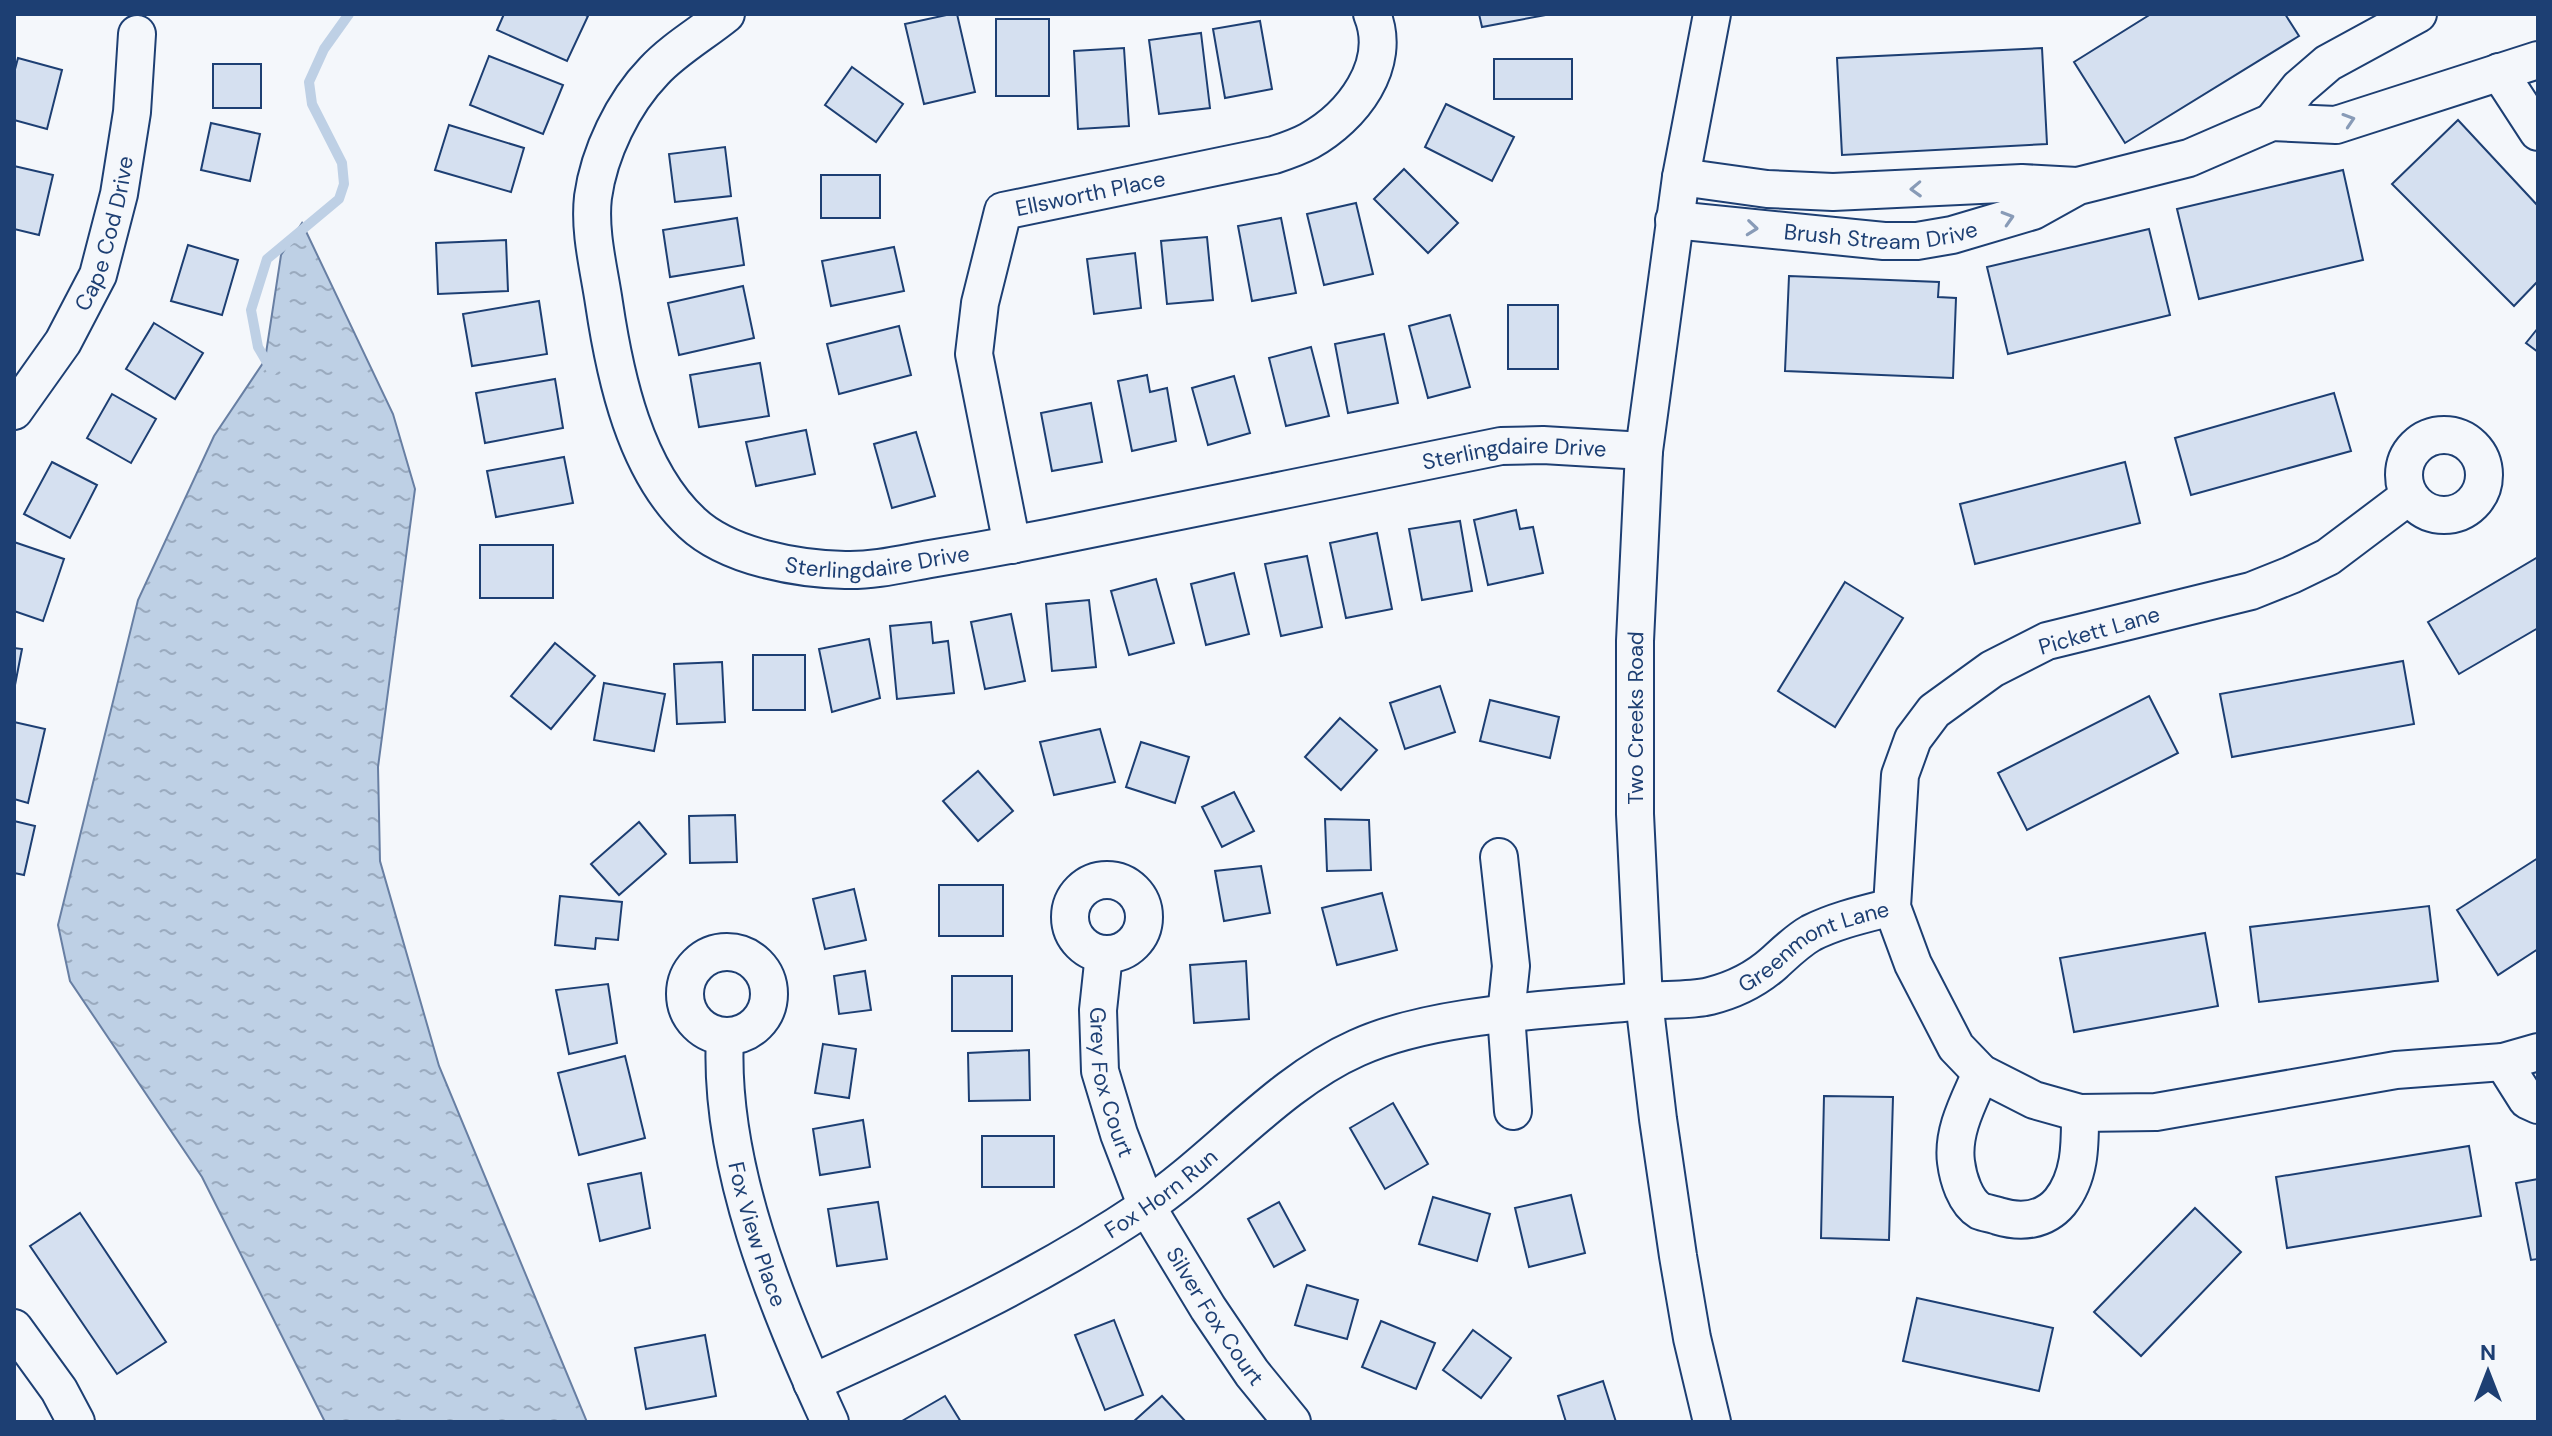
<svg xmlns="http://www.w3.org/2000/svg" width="2552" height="1436" viewBox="0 0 2552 1436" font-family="'DM Sans',sans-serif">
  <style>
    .water { fill: url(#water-ripples); stroke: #687fa3; stroke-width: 2 }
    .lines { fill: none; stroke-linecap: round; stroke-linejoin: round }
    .stream { stroke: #bed0e5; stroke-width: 10 }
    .building { fill: #d5e0f0; stroke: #1d3f73; stroke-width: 2 }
    .minor-casing { stroke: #1d3f73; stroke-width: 40 }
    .minor { stroke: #f4f7fb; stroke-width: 36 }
    .oneway { stroke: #889bb7 }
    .labels { text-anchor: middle; stroke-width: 6; stroke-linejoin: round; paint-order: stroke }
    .street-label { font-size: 22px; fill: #1d3f73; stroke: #f4f7fb }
  </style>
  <defs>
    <pattern id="water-ripples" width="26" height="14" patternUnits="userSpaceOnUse" patternTransform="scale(2)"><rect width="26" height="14" fill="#bed0e5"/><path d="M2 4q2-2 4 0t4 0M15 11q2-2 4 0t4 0" fill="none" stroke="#9aaabe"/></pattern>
  </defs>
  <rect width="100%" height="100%" fill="#f4f7fb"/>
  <!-- water -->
  <path class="water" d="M302,223l91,191 22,75 -37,278 2,94 59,205 148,356h-262l-123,-245 -132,-196 -12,-56 80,-325 76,-164 51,-76 16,-105z"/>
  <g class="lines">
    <!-- stream -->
    <path class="stream" d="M272,371l-14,-24 -7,-37 16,-51 72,-60 5,-15 -2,-21 -30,-59 -3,-22 15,-33 25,-35"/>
  </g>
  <!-- building -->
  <g class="building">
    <path d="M504,14h79l5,2 -21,45 -70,-31z"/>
    <path d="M951,14h6l18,78 -51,12 -19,-80z"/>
    <path d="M1479,14h72l-69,13z"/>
    <path d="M2151,14h134l14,22 -174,107 -51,-81z"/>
    <rect x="996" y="19" width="53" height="77"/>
    <path d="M1260,21l12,68 -47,9 -12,-69z"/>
    <path d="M1201,33l9,75 -51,6 -10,-74z"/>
    <path d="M1124,48l5,78 -51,3 -4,-78z"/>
    <path d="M2042,48l5,96 -205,11 -5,-97z"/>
    <path d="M489,56l74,29 -20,49 -73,-29z"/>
    <path d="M18,58l44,12 -15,59 -33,-9v-47z"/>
    <rect x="1494" y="59" width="78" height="40"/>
    <rect x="213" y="64" width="48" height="44"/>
    <path d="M852,67l51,37 -27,38 -51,-37z"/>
    <path d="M1446,104l68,33 -22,44 -67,-34z"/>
    <path d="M2458,120l80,86v75l-24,25 -122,-122z"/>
    <path d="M211,123l49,11 -10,47 -49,-11z"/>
    <path d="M449,125l75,23 -13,44 -76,-22z"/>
    <path d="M725,147l6,49 -56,6 -6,-48z"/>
    <path d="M14,166l39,9 -14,60 -25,-6z"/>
    <path d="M1404,169l54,54 -30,30 -54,-54z"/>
    <path d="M2343,170l20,90 -164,39 -22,-90z"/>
    <rect x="821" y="175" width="59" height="43"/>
    <path d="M1356,203l17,71 -49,11 -17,-71z"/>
    <path d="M737,218l7,47 -74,12 -7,-47z"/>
    <path d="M1281,218l15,75 -44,8 -14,-75z"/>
    <path d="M2149,229l21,86 -162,39 -21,-87z"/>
    <path d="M1207,237l6,63 -46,4 -6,-63z"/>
    <path d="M506,240l2,51 -70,3 -2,-51z"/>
    <path d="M188,245l50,15 -16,55 -51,-14z"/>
    <path d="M894,247l10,44 -73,15 -9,-45z"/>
    <path d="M1135,253l6,55 -47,6 -7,-55z"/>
    <path d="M1789,276l150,6 -1,15 18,1 -3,80 -168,-7z"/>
    <path d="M743,286l11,52 -75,17 -11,-52z"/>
    <path d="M539,301l8,53 -75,12 -9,-52z"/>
    <rect x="1508" y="305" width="50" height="64"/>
    <path d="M1450,315l20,72 -42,11 -19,-72z"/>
    <path d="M154,323l49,30 -28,46 -49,-30z"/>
    <path d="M899,326l12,49 -72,19 -12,-50z"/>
    <path d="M2538,328v24l-12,-9z"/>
    <path d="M1384,334l14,69 -50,10 -13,-69z"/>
    <path d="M1311,347l18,69 -43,10 -17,-68z"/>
    <path d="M760,363l9,53 -70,11 -9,-52z"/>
    <path d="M1147,375l3,17 17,-4 9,53 -44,10 -14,-70z"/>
    <path d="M1234,376l16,57 -42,12 -16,-57z"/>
    <path d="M555,379l8,49 -78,15 -9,-50z"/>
    <path d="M2334,393l17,58 -160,44 -16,-57z"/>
    <path d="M112,394l44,25 -25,44 -44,-25z"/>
    <path d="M1091,403l11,59 -50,9 -11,-58z"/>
    <path d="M806,430l9,44 -59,12 -10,-44z"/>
    <path d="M916,432l19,64 -43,12 -18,-64z"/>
    <path d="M564,457l9,46 -77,14 -9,-46z"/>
    <path d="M52,462l45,23 -27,53 -46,-24z"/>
    <path d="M2125,462l15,61 -165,41 -15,-60z"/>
    <path d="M1516,510l4,19 13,-2 10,46 -55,12 -14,-65z"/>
    <path d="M1460,521l12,70 -50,9 -13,-71z"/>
    <path d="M1377,533l15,76 -46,9 -16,-75z"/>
    <path d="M14,542l50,17 -21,62 -29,-10z"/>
    <rect x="480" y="545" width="73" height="53"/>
    <path d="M1307,556l15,71 -41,9 -16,-72z"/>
    <path d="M2538,557v71l-79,46 -31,-52z"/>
    <path d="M1234,573l15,61 -43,11 -15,-61z"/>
    <path d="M1156,579l18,64 -45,12 -18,-64z"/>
    <path d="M1845,582l58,36 -68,109 -57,-36z"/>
    <path d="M1089,600l7,67 -44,4 -6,-67z"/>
    <path d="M1011,614l14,67 -40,8 -14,-67z"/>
    <path d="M931,622l2,21 15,-2 6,52 -57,6 -7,-73z"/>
    <path d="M869,639l11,59 -48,14 -13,-63z"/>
    <path d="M555,643l40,33 -44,53 -40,-33z"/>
    <path d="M14,648l8,1 -8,41z"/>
    <rect x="753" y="655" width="52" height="55"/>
    <path d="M2403,661l11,63 -182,33 -12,-63z"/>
    <path d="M722,662l3,60 -48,2 -3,-60z"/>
    <path d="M604,683l61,11 -11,57 -60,-11z"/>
    <path d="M1440,686l15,46 -50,17 -15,-46z"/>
    <path d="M2149,696l29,57 -151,77 -29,-57z"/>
    <path d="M1490,700l69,17 -9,41 -70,-17z"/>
    <path d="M1340,718l37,32 -36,40 -36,-33z"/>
    <path d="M14,722l31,7 -17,74 -14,-4z"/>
    <path d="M1100,729l15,53 -61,13 -14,-53z"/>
    <path d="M1141,742l48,15 -14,46 -49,-16z"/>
    <path d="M978,771l35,40 -35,30 -35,-40z"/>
    <path d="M1234,792l20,39 -32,16 -20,-40z"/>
    <path d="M735,815l2,47 -47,1 -1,-47z"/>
    <path d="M1325,819l44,1 2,50 -44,1z"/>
    <path d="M14,821l21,5 -11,49 -10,-2z"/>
    <path d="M639,822l27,32 -47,41 -28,-31z"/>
    <path d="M2538,858v91l-40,26 -41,-65z"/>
    <path d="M1261,866l9,47 -46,8 -9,-50z"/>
    <rect x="939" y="885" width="64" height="51"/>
    <path d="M854,889l12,51 -41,9 -12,-50z"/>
    <path d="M1382,893l15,57 -60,15 -15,-57z"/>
    <path d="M560,896l62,6 -4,38 -22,-2 -1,11 -40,-4z"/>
    <path d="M2429,906l9,75 -179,21 -9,-75z"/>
    <path d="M2205,933l13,73 -144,26 -14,-74z"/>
    <path d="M1246,961l3,58 -55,4 -4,-58z"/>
    <path d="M865,971l6,39 -32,4 -5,-38z"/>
    <rect x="952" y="976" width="60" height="55"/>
    <path d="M608,984l9,59 -48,11 -13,-64z"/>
    <path d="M823,1044l33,5 -7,49 -34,-5z"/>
    <path d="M1029,1050l1,50 -61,1 -1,-48z"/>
    <path d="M625,1056l20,82 -66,17 -21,-82z"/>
    <path d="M1824,1096l69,1 -4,143 -68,-2z"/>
    <path d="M1393,1103l35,61 -43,25 -35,-61z"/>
    <path d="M863,1120l7,47 -50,8 -7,-46z"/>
    <rect x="982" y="1136" width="72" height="51"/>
    <path d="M2469,1146l12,70 -194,32 -11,-71z"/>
    <path d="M641,1173l9,55 -50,13 -12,-57z"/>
    <path d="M2538,1179v80l-7,1 -15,-77z"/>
    <path d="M1571,1195l14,58 -56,14 -14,-59z"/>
    <path d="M1433,1197l57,17 -13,47 -58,-17z"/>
    <path d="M878,1202l9,57 -50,7 -9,-57z"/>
    <path d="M1279,1202l26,48 -31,17 -26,-48z"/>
    <path d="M2195,1208l46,44 -100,104 -47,-44z"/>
    <path d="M80,1213l86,129 -49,32 -87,-128z"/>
    <path d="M1307,1285l51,15 -11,39 -52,-14z"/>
    <path d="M1917,1298l136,30 -14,63 -136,-30z"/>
    <path d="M1114,1320l29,75 -38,15 -30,-75z"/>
    <path d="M1381,1321l54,22 -19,46 -54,-22z"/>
    <path d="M1473,1330l38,28 -30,40 -38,-28z"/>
    <path d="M705,1335l11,61 -70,13 -11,-61z"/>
    <path d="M1603,1381l13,41h-50l-8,-26z"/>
    <path d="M945,1396l16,26h-59v-1z"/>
    <path d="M1162,1396l24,26h-53z"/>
  </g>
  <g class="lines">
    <defs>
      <g id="minor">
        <path id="s1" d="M726,14c-22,18 -53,36 -72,57 -31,32 -55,82 -61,126 -4,35 6,72 11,106 11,74 31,167 88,220 36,34 106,46 153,47 28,1 57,-6 85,-11 49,-8 98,-17 146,-27 142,-29 283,-57 425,-86l42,-1 101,6"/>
        <path d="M2499,72l39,60"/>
        <path d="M2272,122l27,-34 29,-25 90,-49"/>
        <path d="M1681,177l86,12 66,3 189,-9 55,3"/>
        <path id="s2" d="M1674,220l210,21h33l35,-6 81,-24 45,-25 111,-28 83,-36 64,3 202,-65"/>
        <path id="s3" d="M14,411l49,-69 35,-67 21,-81 13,-82 5,-78"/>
        <circle cx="2444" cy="475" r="40"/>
        <path d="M2409,496l-81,61 -37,18 -40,16 -204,50 -55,28 -58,42 -21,28 -13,36 -8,132 21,57 43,83 25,26 53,27 46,13 76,-1 240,-42 107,-8 35,-10"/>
        <path id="s4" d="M1012,545l-38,-191 6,-51 23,-92 271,-56c12,-4 24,-8 35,-14 43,-24 84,-76 63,-127"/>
        <path d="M1499,857l12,109 -5,48 7,97"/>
        <circle cx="1107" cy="917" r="37"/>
        <circle cx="727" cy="994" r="42"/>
        <path id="s5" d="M1104,954l-6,56 2,61 19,63 28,73 61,101 44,65 40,49"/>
        <path id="s6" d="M725,1036c-7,128 52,271 105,386"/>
        <path d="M2503,1062l24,38 11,5"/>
        <path d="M1981,1073c-12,28 -29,58 -25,89 2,16 9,40 24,49 5,2 13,3 18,5 23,7 46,5 62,-14 21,-26 20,-59 20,-89"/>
        <path d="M14,1328l45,62 17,32"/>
        <path id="s7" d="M812,1383c114,-52 228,-105 332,-175 72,-48 134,-125 213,-160 79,-36 200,-38 287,-47 21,-2 45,0 66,-5 24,-6 45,-16 64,-33 12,-11 23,-22 37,-30 26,-13 54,-19 81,-26"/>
        <path id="s8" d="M1712,1422l-20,-84 -14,-82 -20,-137 -14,-118 -9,-187v-173l9,-190 37,-274 31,-163"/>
      </g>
    </defs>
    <!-- minor casing -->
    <use href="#minor" class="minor-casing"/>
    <!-- minor -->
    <use href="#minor" class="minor"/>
  </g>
  <!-- one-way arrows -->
  <defs><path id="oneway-chevron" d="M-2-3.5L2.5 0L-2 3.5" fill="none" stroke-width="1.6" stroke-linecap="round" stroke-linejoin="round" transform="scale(2)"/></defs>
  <g class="oneway">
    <use href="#oneway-chevron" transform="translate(2349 120) rotate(-18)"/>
    <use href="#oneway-chevron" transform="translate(1916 189) rotate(178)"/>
    <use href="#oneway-chevron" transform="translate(2008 218) rotate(-17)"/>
    <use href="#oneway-chevron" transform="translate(1752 228) rotate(6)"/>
  </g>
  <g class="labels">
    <!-- street labels -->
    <g class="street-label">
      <text dy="8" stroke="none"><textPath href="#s4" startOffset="430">Ellsworth Place</textPath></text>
      <text dy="8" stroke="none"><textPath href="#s2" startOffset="208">Brush Stream Drive</textPath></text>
      <text dy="8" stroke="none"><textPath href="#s3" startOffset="202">Cape Cod Drive</textPath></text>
      <text dy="8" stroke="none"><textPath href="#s1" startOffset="1426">Sterlingdaire Drive</textPath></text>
      <text dy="8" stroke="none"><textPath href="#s1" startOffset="778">Sterlingdaire Drive</textPath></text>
      <text transform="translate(2099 630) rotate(-16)" y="8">Pickett Lane</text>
      <text dy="8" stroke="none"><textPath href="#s8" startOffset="710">Two Creeks Road</textPath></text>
      <text dy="8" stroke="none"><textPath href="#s7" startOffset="1118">Greenmont Lane</textPath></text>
      <text dy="8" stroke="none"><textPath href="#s5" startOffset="130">Grey Fox Court</textPath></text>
      <text dy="8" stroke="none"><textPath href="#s7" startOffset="398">Fox Horn Run</textPath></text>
      <text dy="8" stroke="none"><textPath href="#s6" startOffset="202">Fox View Place</textPath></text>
      <text dy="8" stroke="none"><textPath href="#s5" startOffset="390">Silver Fox Court</textPath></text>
    </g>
  </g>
  <!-- border -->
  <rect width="2552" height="1436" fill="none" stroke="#1d3f73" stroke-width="32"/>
  <!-- north arrow -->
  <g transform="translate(2488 1372)" stroke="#f4f7fb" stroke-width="6" paint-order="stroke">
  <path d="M0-6L14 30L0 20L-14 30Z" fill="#1d3f73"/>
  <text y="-12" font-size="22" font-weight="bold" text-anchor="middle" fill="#1d3f73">N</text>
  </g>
</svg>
